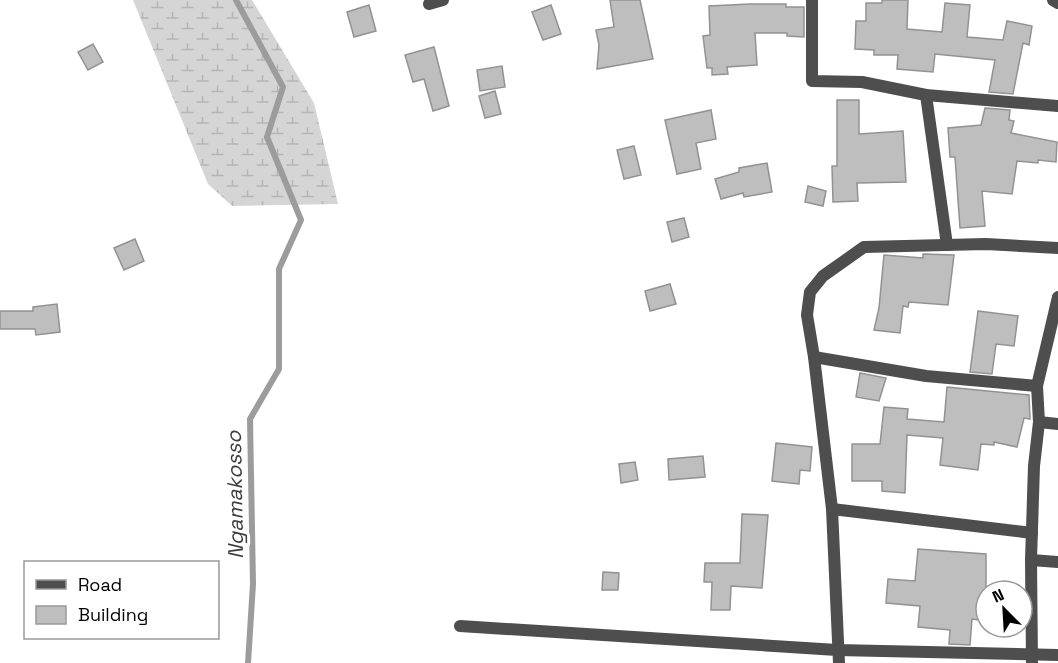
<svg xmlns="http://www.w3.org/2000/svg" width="1058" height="663" viewBox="0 0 1058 663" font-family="'Space Grotesk',sans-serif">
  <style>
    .wetland { fill: url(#wetland-marsh) }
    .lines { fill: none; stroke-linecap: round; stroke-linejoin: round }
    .stream { stroke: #9c9c9c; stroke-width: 6 }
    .building { fill: #bebebe; stroke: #929292; stroke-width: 1.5 }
    .street { stroke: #4e4e4e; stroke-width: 12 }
    .labels { text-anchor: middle; stroke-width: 6; stroke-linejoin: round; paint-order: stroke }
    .water-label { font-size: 21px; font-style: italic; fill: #3d3d3d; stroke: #fff }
  </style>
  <defs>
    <pattern id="wetland-marsh" width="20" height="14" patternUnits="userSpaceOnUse" patternTransform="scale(1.5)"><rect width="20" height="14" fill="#d5d5d5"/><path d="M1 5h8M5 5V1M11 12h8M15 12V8" fill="none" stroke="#b5b5b5"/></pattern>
  </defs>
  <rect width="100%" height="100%" fill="#fff"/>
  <!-- wetland -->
  <path class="wetland" d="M133,0h119l62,103 24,101 -106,2 -24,-22z"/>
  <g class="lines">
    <!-- stream -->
    <path class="stream" d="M236,0l47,87 -16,50 34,83 -22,49v100l-29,50 3,165 -5,79"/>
  </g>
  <!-- building -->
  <g class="building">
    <path d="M610,0h30l13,59 -56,10 2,-24 -3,-15 18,-3z"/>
    <path d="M882,0h26l-1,29 35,3 3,-29 25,2 -3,32 36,3 4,-19 25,5 -3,19 -6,-2 -10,51 -24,-2 6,-32 -60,-6 -2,18 -36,-3 1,-14h-24v-5l-19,-1 1,-28h10v-18h16z"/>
    <path d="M750,4h36v3h18v30l-17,-1v-3h-32l2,32 -30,2 1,7 -16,1v-7h-5l-4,-32 7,-1 -1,-29z"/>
    <path d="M369,5l7,26 -22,6 -7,-25z"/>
    <path d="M551,5l10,29 -18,6 -11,-28z"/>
    <path d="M93,44l10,18 -15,8 -10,-18z"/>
    <path d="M434,47l15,59 -16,5 -9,-32 -11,3 -8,-27z"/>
    <path d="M502,66l3,21 -25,4 -3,-21z"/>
    <path d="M495,91l6,23 -16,4 -6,-22z"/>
    <path d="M837,100h22v34l44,-3 3,51 -49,1 1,18 -25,1 -1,-36h5z"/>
    <path d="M985,108l25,2 -1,10 5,1 -3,12 46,9 -1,20 -18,-2v3l-21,-2 -5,33 -30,-3 3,35 -25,2 -5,-71h-5l-2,-29 33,-3z"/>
    <path d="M711,110l5,29 -20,4 5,26 -24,5 -12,-54z"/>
    <path d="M634,146l7,29 -17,4 -7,-29z"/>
    <path d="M767,163l5,29 -28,5 -1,-4 -22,6 -6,-20 24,-7v-4z"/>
    <path d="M808,186l18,5 -3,15 -18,-4z"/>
    <path d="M684,218l5,19 -17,5 -5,-20z"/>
    <path d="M135,239l9,22 -20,9 -10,-22z"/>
    <path d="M923,254l31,1 -6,50 -39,-3 -1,5 -5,-1 -3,27 -26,-3 5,-22 5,-53 39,3z"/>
    <path d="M670,284l6,20 -26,7 -5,-20z"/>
    <path d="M57,304l3,28 -24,3 -1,-6h-35v-18h33v-4z"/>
    <path d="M978,311l40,5 -4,30 -18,-2 -4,30 -22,-2z"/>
    <path d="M860,373l26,5 -7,23 -23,-4z"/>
    <path d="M947,387l82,8 1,24 -6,-1 -7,29 -23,-5v3l-13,-1 -3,26 -38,-5 3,-27 -36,-3 -2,58 -23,-2v-10h-30v-37h28l4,-37 24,2 -1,10 37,3z"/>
    <path d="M776,443l36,4 -2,24 -10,-1 -1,14 -27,-3z"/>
    <path d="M703,456l2,21 -36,3 -1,-21z"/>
    <path d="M635,462l3,18 -17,3 -2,-19z"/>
    <path d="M742,514l26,1 -6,73 -31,-2 -1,24h-19l1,-28h-8l1,-19h35z"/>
    <path d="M918,549l68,5v67l-14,-2 -2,26 -21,-1 1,-14 -32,-3 2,-21 -34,-3 2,-24 27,2z"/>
    <path d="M603,572l16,1 -1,17h-16z"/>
  </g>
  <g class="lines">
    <!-- street -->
    <g class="street">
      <path d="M812,0v81l50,1 64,13 132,11"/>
      <path d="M1053,0l5,3"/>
      <path d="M429,4l14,-4"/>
      <path d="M926,95l21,150"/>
      <path d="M814,357l112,19 111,10"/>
      <path d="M1039,422l19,2"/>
      <path d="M832,509l200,24"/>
      <path d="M1031,560l27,2"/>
      <path d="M460,626l377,24 221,5"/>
      <path d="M1032,662l-1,-102 3,-94 5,-44 -2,-36 21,-89"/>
      <path d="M839,663l-7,-154 -18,-152 -7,-42 3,-23 13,-16 41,-29 122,-3 72,4"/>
    </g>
  </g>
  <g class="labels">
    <!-- water labels -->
    <g class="water-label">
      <text transform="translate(235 495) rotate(-91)" y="7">Ngamakosso</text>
    </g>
  </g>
  <!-- legend -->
  <rect x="24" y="561" width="195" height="78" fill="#ffffff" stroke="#999999" stroke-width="1.5"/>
  <rect x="36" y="580" width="30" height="9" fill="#4e4e4e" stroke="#999999" stroke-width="1.5"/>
  <text x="78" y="591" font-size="18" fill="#000000">Road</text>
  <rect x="36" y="606" width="30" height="18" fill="#bebebe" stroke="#999999" stroke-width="1.5"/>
  <text x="78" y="621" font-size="18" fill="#000000">Building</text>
  <!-- north arrow -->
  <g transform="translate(1004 609) rotate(336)"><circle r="28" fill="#ffffff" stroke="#999999" stroke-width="1.5"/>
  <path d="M0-4.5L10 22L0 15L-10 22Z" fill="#000000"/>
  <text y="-9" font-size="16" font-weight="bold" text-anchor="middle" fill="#000000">N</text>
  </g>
</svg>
